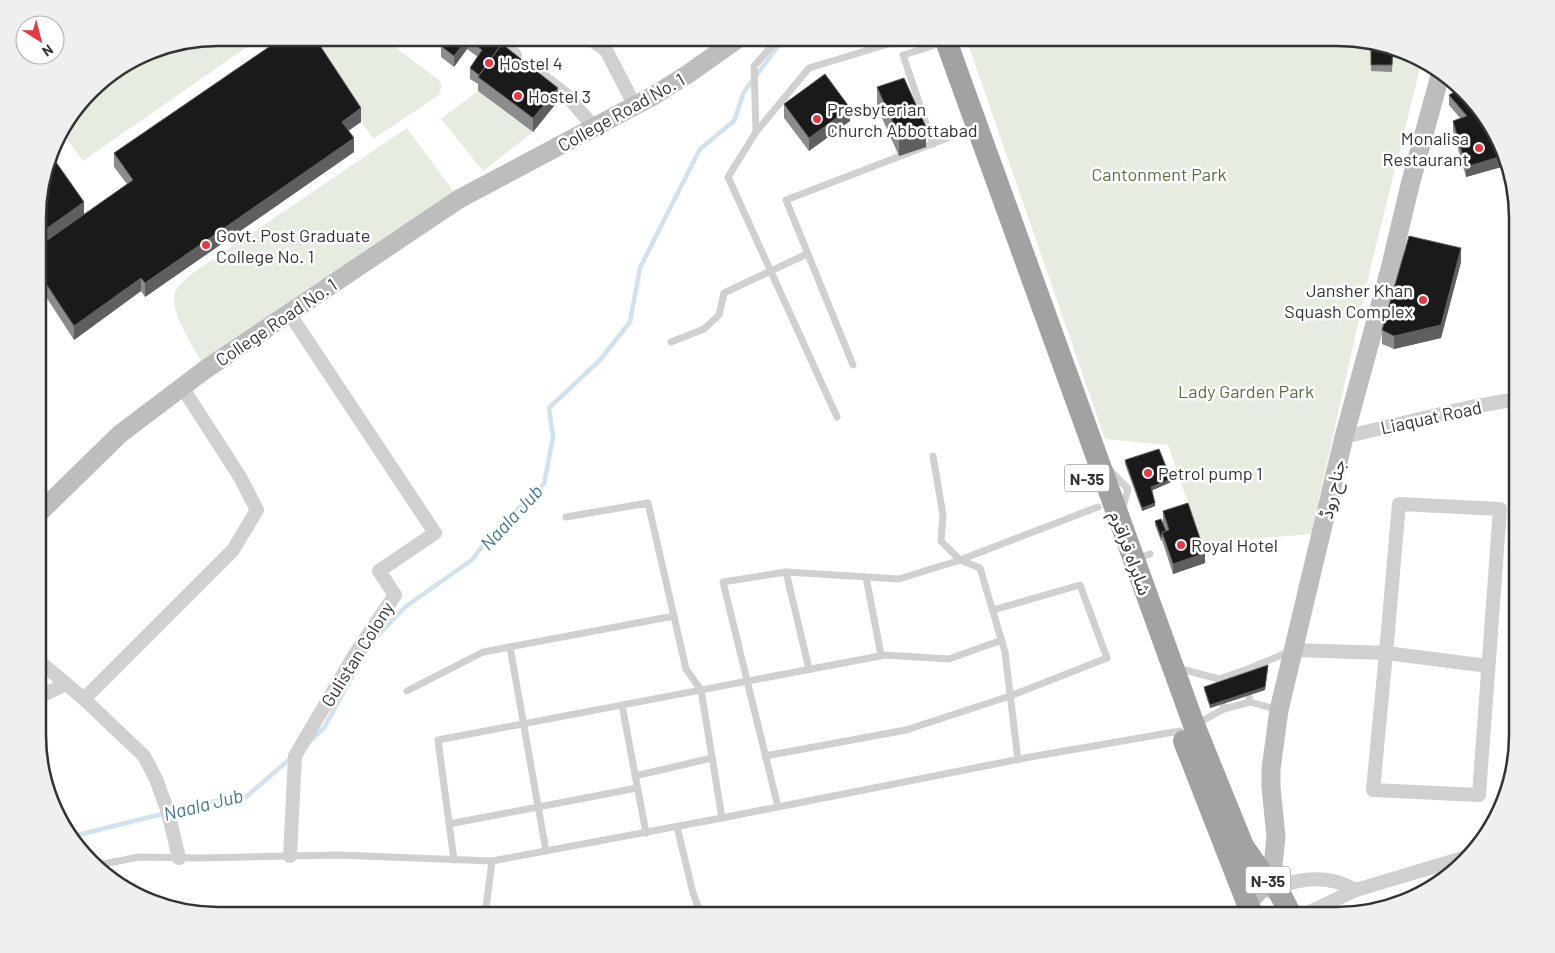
<svg xmlns="http://www.w3.org/2000/svg" width="1555" height="953" font-family="Barlow,'Noto Sans Arabic',sans-serif">
<rect width="100%" height="100%" fill="#fff"/>
<g fill="#e6ecdf">
<polygon points="218,38 260,38 83,161 61,131 99,83 149,51"/>
<polygon points="318,38 383,38 439,80 442,85 439,95 373,139 317,55 325,43"/>
<polygon points="966,38 1337,38 1395,47 1422,60 1371,266 1311,534 1202,543 1168,445 1105,439"/>
<polygon points="478,91 533,132 483,171 441,119"/>
<path d="M407 128 453 191 201 361C193 347 168 308 175 292 179 283 190 276 197 270Z"/>
</g>
<g fill="none" stroke-linecap="round" stroke-linejoin="round">
<g stroke="#cfe2ee" stroke-width="4.5">
<polyline points="310,741 324,728 369,645 405,607 473,559 488,538 544,484 553,437 549,408 600,360 630,322 640,268 700,149 734,121 744,92 784,38"/>
<polyline points="70,837 210,802 246,797 291,758"/>
</g>
<g stroke="#d0d0d0" stroke-width="7">
<polyline points="773,38 771,47 754,66 756,132 728,177 837,417"/>
<polyline points="932,46 903,55 933,144"/>
<polyline points="756,132 809,68 908,38"/>
<polyline points="671,342 704,329 719,315 724,293 807,254"/>
<polyline points="853,365 786,200 963,132"/>
<polyline points="933,456 943,515 941,541 960,560 980,568 1005,652 1018,760"/>
<polyline points="1109,469 1128,489 1122,510"/>
<polyline points="566,517 648,503 686,669 701,690 722,818"/>
<polyline points="1136,559 1150,554"/>
<polyline points="786,572 809,669"/>
<polyline points="866,577 881,655"/>
<polyline points="510,647 546,851"/>
<polyline points="1177,668 1219,679"/>
<polyline points="1248,669 1291,651"/>
<polyline points="1219,683 1219,679 1248,669 1248,674"/>
<polyline points="407,691 483,652 674,616"/>
<polyline points="1250,702 1279,710"/>
<polyline points="622,705 646,833"/>
<polyline points="1223,705 1224,709 1250,702 1249,697"/>
<polyline points="1198,723 1224,709"/>
<polyline points="765,756 906,730 1010,696 1107,658 1080,585 993,610"/>
<polyline points="635,776 712,758"/>
<polyline points="778,807 723,582 786,572 899,579 960,560 1098,507"/>
<polyline points="449,824 637,788"/>
<polyline points="677,827 693,893 701,915"/>
<polyline points="454,860 438,740 885,655 949,659 1002,640"/>
<polyline points="98,865 139,857 200,858 338,855 492,861"/>
<polyline points="485,915 492,861 722,818 1030,757 1180,731"/>
</g>
<g stroke="#d0d0d0" stroke-width="14">
<polyline points="492,38 515,55"/>
<polyline points="589,38 606,50 635,106"/>
<polyline points="544,78 566,95 595,128"/>
<polyline points="289,313 435,533 379,571 395,595 355,654 295,756 290,856"/>
<polyline points="1344,437 1466,408 1517,399"/>
<polygon points="1399,504 1500,509 1479,795 1373,790 1386,653"/>
<polyline points="1293,650 1386,653 1488,666"/>
<polyline points="39,661 84,699 144,756 156,779 168,812 179,858"/>
<polyline points="39,697 66,684"/>
<polyline points="84,699 233,550 257,510 240,477 182,387"/>
<path d="M1271 892C1287 880 1317 876 1337 882 1343 884 1350 887 1356 890"/>
<polyline points="1303,915 1356,890 1463,858"/>
</g>
<g stroke="#bdbdbd" stroke-width="19">
<polyline points="39,513 120,434 206,369 459,199 653,96 688,74 739,38"/>
<polyline points="1247,904 1268,881 1273,865 1276,837 1271,787 1271,769 1279,710 1344,437 1390,269 1410,185 1441,72"/>
</g>
<g stroke="#a2a2a2" stroke-width="22">
<polyline points="945,38 1194,725 1243,846 1264,876 1277,888 1291,915"/>
<polyline points="1184,741 1252,915"/>
</g>
</g>
<g fill="#8c8c8c">
<polygon points="447,38 489,38 558,101 533,132 478,91 478,84 470,79 470,68 478,57 467,49 454,67 441,57 441,46"/>
<polygon points="1371,43 1393,47 1392,72 1371,71"/>
<polygon points="877,87 926,147 899,156 877,107"/>
<polygon points="1449,95 1493,128 1505,166 1466,177 1453,131 1453,121 1460,118 1449,105"/>
<polygon points="784,104 850,121 809,151 784,118"/>
<polygon points="361,122 348,131 354,152 145,297 141,291 74,340 39,286 39,195 84,215 127,184 114,167 114,153"/>
<polygon points="1461,262 1441,338 1394,349 1382,344 1382,330"/>
<polygon points="1125,460 1171,482 1152,490 1155,506 1142,511 1125,464"/>
<polygon points="1163,511 1205,563 1173,574 1162,540 1161,541 1155,525 1155,521 1163,522"/>
<polygon points="1268,668 1265,690 1210,708 1204,690 1204,687"/>
</g>
<g fill="#5f5f5f">
<polygon points="467,38 467,49 454,67 454,56"/>
<polygon points="558,88 558,101 533,132 533,118"/>
<polygon points="361,108 361,122 342,135 342,122"/>
<polygon points="850,108 850,121 809,151 809,138"/>
<polygon points="926,127 926,147 899,156 899,136"/>
<polygon points="354,138 354,152 145,297 145,283"/>
<polygon points="1502,156 1505,166 1466,177 1466,167"/>
<polygon points="84,202 84,215 39,248 39,234"/>
<polygon points="1461,248 1461,262 1441,338 1394,349 1394,336"/>
<polygon points="141,278 141,291 74,340 74,326"/>
<polygon points="1171,479 1171,482 1151,491 1151,487"/>
<polygon points="1155,503 1155,506 1142,511 1142,508"/>
<polygon points="1205,553 1205,563 1173,574 1173,564"/>
<polygon points="1268,665 1265,690 1210,708 1210,705"/>
</g>
<g fill="#1a1a1a" stroke="#5f5f5f">
<polygon points="282,38 315,38 361,108 342,122 354,138 145,283 141,278 74,326 39,273 39,246 133,180 114,153"/>
<polygon points="447,38 489,38 500,46 479,75 470,68 482,50 467,38 454,56 441,46"/>
<polygon points="1371,43 1393,47 1392,65 1371,65"/>
<polygon points="502,44 558,88 533,118 478,77"/>
<polygon points="825,74 850,108 809,138 784,104"/>
<polygon points="904,78 926,127 899,136 877,87"/>
<polygon points="1458,90 1493,128 1502,156 1466,167 1453,121 1467,116 1449,95"/>
<polygon points="51,155 84,202 39,234 39,195"/>
<polygon points="1409,236 1461,248 1441,325 1394,336 1382,330"/>
<polygon points="1159,449 1171,479 1151,487 1155,503 1142,508 1125,460"/>
<polygon points="1188,503 1205,553 1173,564 1162,532 1169,530 1163,511"/>
<polygon points="1161,519 1166,531 1162,532 1162,537 1161,537 1155,521"/>
<polygon points="1268,665 1265,687 1210,705 1204,687"/>
</g>
<g fill="#e63946" stroke="#fff" stroke-width="2">
<circle cx="489" cy="63" r="5"/>
<circle cx="518" cy="96" r="5"/>
<circle cx="817" cy="119" r="5"/>
<circle cx="1479" cy="148" r="5"/>
<circle cx="206" cy="245" r="5"/>
<circle cx="1423" cy="300" r="5"/>
<circle cx="1148" cy="473" r="5"/>
<circle cx="1181" cy="545" r="5"/>
</g>
<g text-anchor="middle" dominant-baseline="central" stroke-width="5" stroke-linejoin="round" paint-order="stroke">
<g fill="#fff" stroke="#707070" stroke-width="1">
<rect x="1064.5" y="464.5" width="45" height="27" rx="4"/>
<rect x="1245.5" y="866.5" width="45" height="27" rx="4"/>
</g>
<g font-size="16" font-weight="bold" fill="#333">
<text x="1087" y="478">N-35</text>
<text x="1268" y="880">N-35</text>
</g>
<g font-size="18" fill="#333" stroke="#fff" text-anchor="start">
<text x="499" y="63">Hostel 4</text>
<text x="528" y="96">Hostel 3</text>
<text x="827" y="109">Presbyterian<tspan x="827" dy="21">Church Abbottabad</tspan></text>
<text x="1469" y="138" text-anchor="end">Monalisa<tspan x="1469" dy="21">Restaurant</tspan></text>
<text x="216" y="235">Govt. Post Graduate<tspan x="216" dy="21">College No. 1</tspan></text>
<text x="1413" y="290" text-anchor="end">Jansher Khan<tspan x="1413" dy="21">Squash Complex</tspan></text>
<text x="1158" y="473">Petrol pump 1</text>
<text x="1191" y="545">Royal Hotel</text>
</g>
<g font-size="18" fill="#333" stroke="#fff">
<text transform="translate(621 112) rotate(-29)">College Road No. 1</text>
<text transform="translate(276 322) rotate(-34)">College Road No. 1</text>
<text transform="translate(1431 417) rotate(-12)">Liaquat Road</text>
<text transform="translate(1332 489) rotate(-77)">جناح روڈ</text>
<text transform="translate(1131 553) rotate(70)">شاہراہ قراقرم</text>
<text transform="translate(357 654) rotate(-58)">Gulistan Colony</text>
</g>
<g font-size="18" fill="#56703f" stroke="#fff">
<text x="1159" y="174">Cantonment Park</text>
<text x="1246" y="391">Lady Garden Park</text>
</g>
<g font-size="19" font-style="italic" fill="#3f7597" stroke="#fff">
<text transform="translate(511 517) rotate(-47)">Naala Jub</text>
<text transform="translate(203 804) rotate(-14)">Naala Jub</text>
</g>
</g>
<path d="M0 0H1555V953H0ZM218 46H1337A172 172 0 0 1 1509 218V735A172 172 0 0 1 1337 907H218A172 172 0 0 1 46 735V218A172 172 0 0 1 218 46Z" fill="#efefef" fill-rule="evenodd"/>
<path fill="none" stroke="#333" stroke-width="2.5" d="M218 46H1337A172 172 0 0 1 1509 218V735A172 172 0 0 1 1337 907H218A172 172 0 0 1 46 735V218A172 172 0 0 1 218 46Z"/>
<g transform="translate(40 40) rotate(144)"><circle r="24" fill="#ffffff" stroke="#adadad"/>
<path d="M0-4L9 19L0 12L-9 19Z" fill="#e63946"/>
<text y="-8" font-size="14" font-weight="bold" text-anchor="middle" fill="#333333">N</text>
</g>
</svg>
